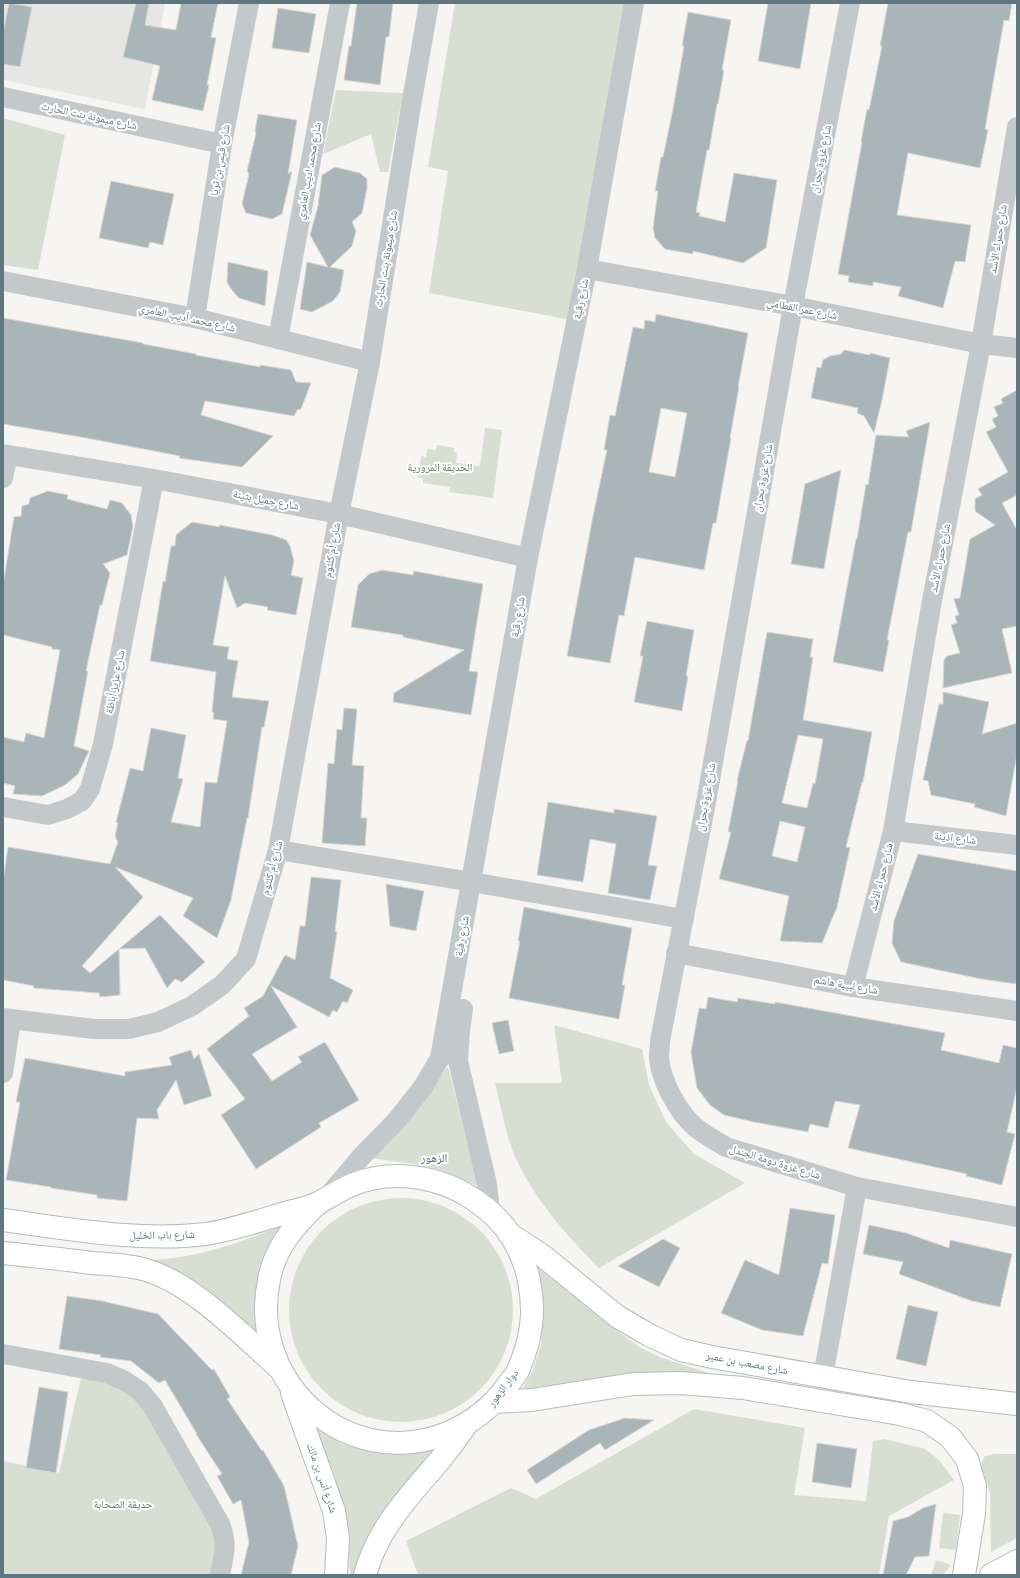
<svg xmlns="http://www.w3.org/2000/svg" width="1020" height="1578" font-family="Signika,'Noto Naskh Arabic',sans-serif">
<rect width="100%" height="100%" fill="#f6f5f1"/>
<polygon fill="#e6e7e5" points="3,3 165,3 145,109 3,80"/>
<g fill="#d8ded2">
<polygon points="455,3 630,3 571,320 429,293 448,171 428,167"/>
<polygon points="336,90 403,93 388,172 380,172 371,134 323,154"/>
<polygon points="3,118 65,135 38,270 3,265"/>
<polygon points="485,428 502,430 493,498 449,492 450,487 423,483 423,478 418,478 421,456 426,457 427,449 436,450 437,445 454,448 454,452 457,453 456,463 480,466"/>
<path d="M554 1025 642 1049 649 1085 666 1122 694 1154 745 1183 599 1268C567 1236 536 1201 516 1159 506 1137 501 1107 495 1083H562Z"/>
<polygon points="448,1067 478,1186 444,1171 422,1165 370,1158 422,1101"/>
<circle cx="401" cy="1310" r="112"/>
<path d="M283 1225 260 1342 213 1295 192 1282 145 1260C192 1260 240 1243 283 1225Z"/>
<polygon points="537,1267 617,1331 641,1348 660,1357 711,1374 641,1376 519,1396 532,1372 541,1345 543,1319 539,1293"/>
<polygon points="83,1369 156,1401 219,1546 214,1575 3,1575 3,1461 59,1473"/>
<polygon points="694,1409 805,1428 794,1495 866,1501 873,1441 885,1439 925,1449 939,1460 954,1480 889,1516 879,1575 418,1575 406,1541 511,1488 536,1499"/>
<polygon points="313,1425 344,1445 378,1452 399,1453 442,1445 358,1575 350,1575 348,1532 344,1506"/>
<polygon points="994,1454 1017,1454 1017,1538 991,1552 990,1493 981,1464 985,1456"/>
<polygon points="943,1513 960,1515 956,1550 939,1548"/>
<polygon points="936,1560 951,1565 943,1575 931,1575"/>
</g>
<g fill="#a9b5b8" stroke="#d7d7d4" fill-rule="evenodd">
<polygon points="9,3 32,7 20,67 3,64 3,33"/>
<polygon points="136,3 149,3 145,25 176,30 181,3 218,3 211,37 216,38 207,85 209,85 203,111 152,100 160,66 123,57"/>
<polygon points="357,3 393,3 389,37 386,37 380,85 344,80 349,46 351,46"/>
<polygon points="768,3 811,3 800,69 758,61"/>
<polygon points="888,3 1012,3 1009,21 1004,20 985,129 988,130 980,168 908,153 897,215 971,225 965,262 955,261 943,308 898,296 901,287 873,282 873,286 848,282 849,276 838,274 862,142 861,142 867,109 869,110 882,46 880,46"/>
<polygon points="278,8 316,14 309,53 272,48"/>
<polygon points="688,12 731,20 722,70 724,70 718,104 717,104 709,150 707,150 696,212 700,213 699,216 725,222 734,173 777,180 766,248 743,263 693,251 693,254 665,249 655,238 653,228 658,191 655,191 661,157 663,157 673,109 684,46 682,46"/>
<polygon points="258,114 297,120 288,174 292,171 282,214 272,219 246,213 242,204 249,174 247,171 256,133 255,131"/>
<polygon points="335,167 360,173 367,179 367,188 362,213 352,222 356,231 352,246 330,267 344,270 340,292 333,301 312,312 300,309 307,262 328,267 310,235 318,206 322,175"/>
<polygon points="111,181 174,194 163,245 150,242 148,248 99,238"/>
<polygon points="228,262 268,271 265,306 239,298 231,289 227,282"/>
<path d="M656 314 748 333 738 387H739L730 438H731L722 488 716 523H713L704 570 635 557 624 616 619 615 610 663 567 656 593 516 607 450H604L610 415 615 416 633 327 644 329 645 320 655 322ZM661 408 687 413 675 477 649 472Z"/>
<polygon points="3,318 143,343 143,344 196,354 196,355 260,367 260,365 291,370 296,382 311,383 301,409 297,410 294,416 205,401 201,415 273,436 242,467 179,458 180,456 81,437 3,424"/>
<polygon points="844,350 870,355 870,353 890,358 882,400 874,433 864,416 857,413 858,408 811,398 817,367 821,368 823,360 830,356 841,354"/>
<polygon points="1017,390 1017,495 1002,503 1017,530 1017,626 1002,629 1012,673 943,688 944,660 947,656 960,653 951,625 957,623 955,616 959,615 954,599 960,598 970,539 995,525 975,511 975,499 982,495 978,489 1008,472 986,432 996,427 992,419 998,416 994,407 1003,403 1001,399"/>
<polygon points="930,422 911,532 908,532 887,640 889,640 883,672 833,662 856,539 857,539 866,484 868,485 876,435 909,437 906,431"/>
<polygon points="841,470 824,569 791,564 805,484"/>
<polygon points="48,491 68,495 67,499 107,509 110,500 122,503 131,515 133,526 127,555 103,564 110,573 102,605 100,605 86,671 88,671 74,746 89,751 78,774 65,785 42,796 13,794 15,786 3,783 3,737 24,742 26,733 44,738 60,650 52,649 52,647 3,635 3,585 14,517 21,516 22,506 29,504 30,498"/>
<polygon points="192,522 219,527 220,525 272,535 286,540 290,546 294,561 291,575 303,578 296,615 267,610 268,607 245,603 237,608 225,576 213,645 229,647 227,659 238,661 232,697 269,701 264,727 262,727 248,818 247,818 231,900 217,938 183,916 193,898 115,867 143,897 82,966 90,973 119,949 120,995 100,997 99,993 33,988 34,986 3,980 3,881 8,847 110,864 118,842 115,836 118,823 116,822 130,768 143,771 151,728 186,735 178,778 183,779 171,822 200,827 205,782 217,783 227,721 213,719 214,713 212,712 216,672 150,661 163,581 165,582 171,546 175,546 176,535"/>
<polygon points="382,570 413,575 414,571 483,584 469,671 478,672 471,715 393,702 394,693 464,650 403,637 403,635 351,627 358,585 369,574"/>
<polygon points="647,621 694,630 686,676 688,676 682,711 634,702 643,656 640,656"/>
<path d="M767 632 813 639 810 657H813L803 720 872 732 863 782H862L846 847 850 848 837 907 822 943 780 941 789 896 719 879 731 832H728L738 781H737L747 740 748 741ZM798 735 823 739 815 784 813 783 807 808 782 803ZM780 821 805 827 797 862 772 856Z"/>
<polygon points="943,692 989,702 982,734 1017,723 1017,754 1006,816 974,807 975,804 931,795 928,781 923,780 939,704 943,704"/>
<polygon points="344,708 357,709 352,765 364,766 361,818 367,818 365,846 322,843 328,763 334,764 337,729 342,730"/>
<polygon points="548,802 614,813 614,809 657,816 648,865 657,866 650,900 608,893 616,844 590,839 583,882 537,875"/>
<polygon points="918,854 1017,871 1017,984 981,979 901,962 892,943 894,921"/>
<polygon points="311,877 341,880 335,931 337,932 330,978 353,990 347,1003 343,1001 337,1012 333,1010 329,1017 271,986 297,1027 252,1054 272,1081 302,1062 298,1057 325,1042 359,1100 319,1123 321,1127 256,1169 221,1115 245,1099 207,1049 249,1016 244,1008 263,996 285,955 295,960 300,926 305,926"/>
<polygon points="386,884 424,891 416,931 390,926"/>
<polygon points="524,907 632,928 622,985 625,985 619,1019 509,998 520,941 518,941"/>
<polygon points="160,915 205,962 182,982 175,979 167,988 145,948 119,949"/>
<polygon points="708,997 737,1002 738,998 775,1004 775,1002 945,1033 941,1050 999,1063 1003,1045 1017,1048 1017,1087 1007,1132 1015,1134 1002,1185 966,1176 967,1174 848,1148 860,1105 835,1101 828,1128 810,1124 808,1132 754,1122 724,1115 710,1105 697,1088 691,1052 699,1008 706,1009"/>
<polygon points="508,1020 514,1051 499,1054 492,1023"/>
<polygon points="191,1050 194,1059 199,1054 212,1096 184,1105 176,1080 157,1110 159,1119 137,1118 127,1201 97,1198 97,1195 51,1188 51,1187 6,1180 20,1102 16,1102 25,1058 125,1076 125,1072 172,1065 169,1057"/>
<polygon points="790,1208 835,1215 828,1264 822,1263 803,1336 762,1330 721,1313 745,1260 779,1275"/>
<polygon points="869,1225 906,1233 949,1248 950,1240 1012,1254 1000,1307 972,1301 899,1274 903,1262 863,1254"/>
<polygon points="663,1239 680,1248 659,1287 618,1266"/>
<polygon points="67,1296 102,1301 158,1314 212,1370 214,1369 230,1397 227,1399 262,1451 263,1450 284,1486 298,1546 291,1575 241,1575 249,1542 241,1500 233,1504 217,1476 222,1474 196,1434 197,1434 165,1380 159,1383 131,1361 100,1357 101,1355 59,1349"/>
<polygon points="908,1305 938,1312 926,1366 896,1359"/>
<polygon points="39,1387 68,1392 56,1473 26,1468"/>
<polygon points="625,1418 654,1420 605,1450 600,1443 536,1484 527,1470 589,1430"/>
<polygon points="817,1443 857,1449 851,1488 812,1482"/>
<polygon points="936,1504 929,1556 915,1557 906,1575 883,1575 893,1521 908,1517 923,1508"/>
</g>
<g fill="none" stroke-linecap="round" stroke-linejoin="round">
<defs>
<g id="major">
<path d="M3 1220C70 1229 138 1242 206 1234 232 1230 259 1221 285 1213 295 1210 308 1208 318 1203 330 1197 341 1189 354 1184 396 1168 445 1177 480 1204 506 1222 523 1250 529 1281 534 1307 533 1329 524 1355 522 1360 520 1366 518 1371 514 1378 508 1384 504 1390 489 1410 472 1422 450 1432 350 1475 247 1384 269 1280 275 1247 295 1225 318 1203"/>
<polyline points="511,1235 543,1256 618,1317 649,1335 681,1350 712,1357 911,1392 1017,1404"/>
<path d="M3 1253C32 1256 62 1259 91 1263 108 1264 126 1265 143 1269 193 1283 239 1333 278 1367"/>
<polyline points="292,1393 334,1511 338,1538 336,1575"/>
<polyline points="495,1402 532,1400 633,1384 680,1383 743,1388 900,1414 927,1421 950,1437 967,1459 975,1486 974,1514 964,1575"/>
<path d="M365 1575C377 1529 410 1495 440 1460 449 1449 458 1437 466 1425"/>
</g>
<polyline id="highway" points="991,1575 1017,1561"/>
</defs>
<use href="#major" stroke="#b3babd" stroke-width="24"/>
<use href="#highway" stroke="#b5babc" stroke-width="24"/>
<g stroke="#c3c8cb" stroke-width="20">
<path d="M850 3 793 306 707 797 660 1041C660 1047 659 1052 659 1057 660 1079 678 1112 694 1126 704 1135 715 1140 726 1147L857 1187 1017 1217"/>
<polyline points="3,97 222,144"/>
<polyline points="587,269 793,306 981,344 1017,348"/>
<polyline points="3,281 195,318 370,362"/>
<polyline points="195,318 222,144 249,3"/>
<polyline points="278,339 340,3"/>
<polyline points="3,454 154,479 339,514 528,558"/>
<polyline points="3,478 8,455"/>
<polyline points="3,807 48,815 67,809 82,801 90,789 103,744 154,479"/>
<polyline points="893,831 1017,845"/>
<polyline points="278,850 472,882"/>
<polyline points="483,884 684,919"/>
<polyline points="676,953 853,987 1017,1011"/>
<polyline points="853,987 893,831 931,606 981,344 1017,127"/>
<polyline points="463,1009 460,1031 458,1061 487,1184 490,1211"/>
<polyline points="3,1018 94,1029 129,1029 158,1022 192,1006 222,985 246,959 278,850 339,514 370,362 411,106 429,3"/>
<polyline points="3,1073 11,1020"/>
<polyline points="329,1195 362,1156 397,1120 423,1087 440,1058 528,558 587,269 634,3"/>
<path d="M3 1354 107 1373 125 1381 140 1391 152 1405 220 1524C228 1545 224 1554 220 1575"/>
<polyline points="823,1377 857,1187"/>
</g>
<use href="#major" stroke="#fff" stroke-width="22"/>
<use href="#highway" stroke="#fff" stroke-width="22"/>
</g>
<g text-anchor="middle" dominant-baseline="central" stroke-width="4" stroke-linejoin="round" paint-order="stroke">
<g font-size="11" fill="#5e7780" stroke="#fff">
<text transform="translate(89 116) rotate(12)">شارع ميمونة بنت الحارث</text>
<text transform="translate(821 159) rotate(-79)">شارع غزوة بحران</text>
<text transform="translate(220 160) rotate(-80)">شارع قيس بن ثريا</text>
<text transform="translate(309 171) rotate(-80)">شارع محمد اديب العامري</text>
<text transform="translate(998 239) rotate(-81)">شارع حمراء الأسد</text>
<text transform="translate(386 259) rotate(-81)">شارع ميمونة بنت الحارث</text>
<text transform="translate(581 299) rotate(-79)">شارع رقية</text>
<text transform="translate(802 309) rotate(11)">شارع عمر القطامي</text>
<text transform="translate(187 318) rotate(12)">شارع محمد أديب العامري</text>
<text transform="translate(763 478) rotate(-80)">شارع غزوة بحران</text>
<text transform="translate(266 500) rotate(11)">شارع جميل بثينة</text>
<text transform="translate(332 550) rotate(-80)">شارع أم كلثوم</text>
<text transform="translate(940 558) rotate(-79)">شارع حمراء الأسد</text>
<text transform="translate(518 617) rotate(-81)">شارع رقية</text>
<text transform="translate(115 682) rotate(-79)">شارع عزيز أباظة</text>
<text transform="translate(706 797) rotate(-80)">شارع غزوة بحران</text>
<text transform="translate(955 838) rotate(7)">شارع اذينة</text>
<text transform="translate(272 868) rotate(-75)">شارع أم كلثوم</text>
<text transform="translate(881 877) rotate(-76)">شارع حمراء الأسد</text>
<text transform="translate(462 936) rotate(-80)">شارع رقية</text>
<text transform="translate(846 985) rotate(10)">شارع لبيبة هاشم</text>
<text transform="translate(775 1162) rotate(17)">شارع غزوة دومة الجندل</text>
<text transform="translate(162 1235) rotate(-1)">شارع باب الخليل</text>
<text transform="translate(747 1363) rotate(11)">شارع مصعب بن عمير</text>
<text transform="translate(503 1388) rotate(-53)">دوار الزهور</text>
<text transform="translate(322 1478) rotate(71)">شارع أنس بن مالك</text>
</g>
<g font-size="11" fill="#66775d" stroke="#fff">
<text x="440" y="467">الحديقة المرورية</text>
<text x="123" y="1504">حديقة الصحابة</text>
</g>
<g font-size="12" fill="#50636a" stroke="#fff">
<text x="434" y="1158">الزهور</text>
</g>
</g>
<rect width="1020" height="1578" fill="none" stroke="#5e7780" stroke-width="8"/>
</svg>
